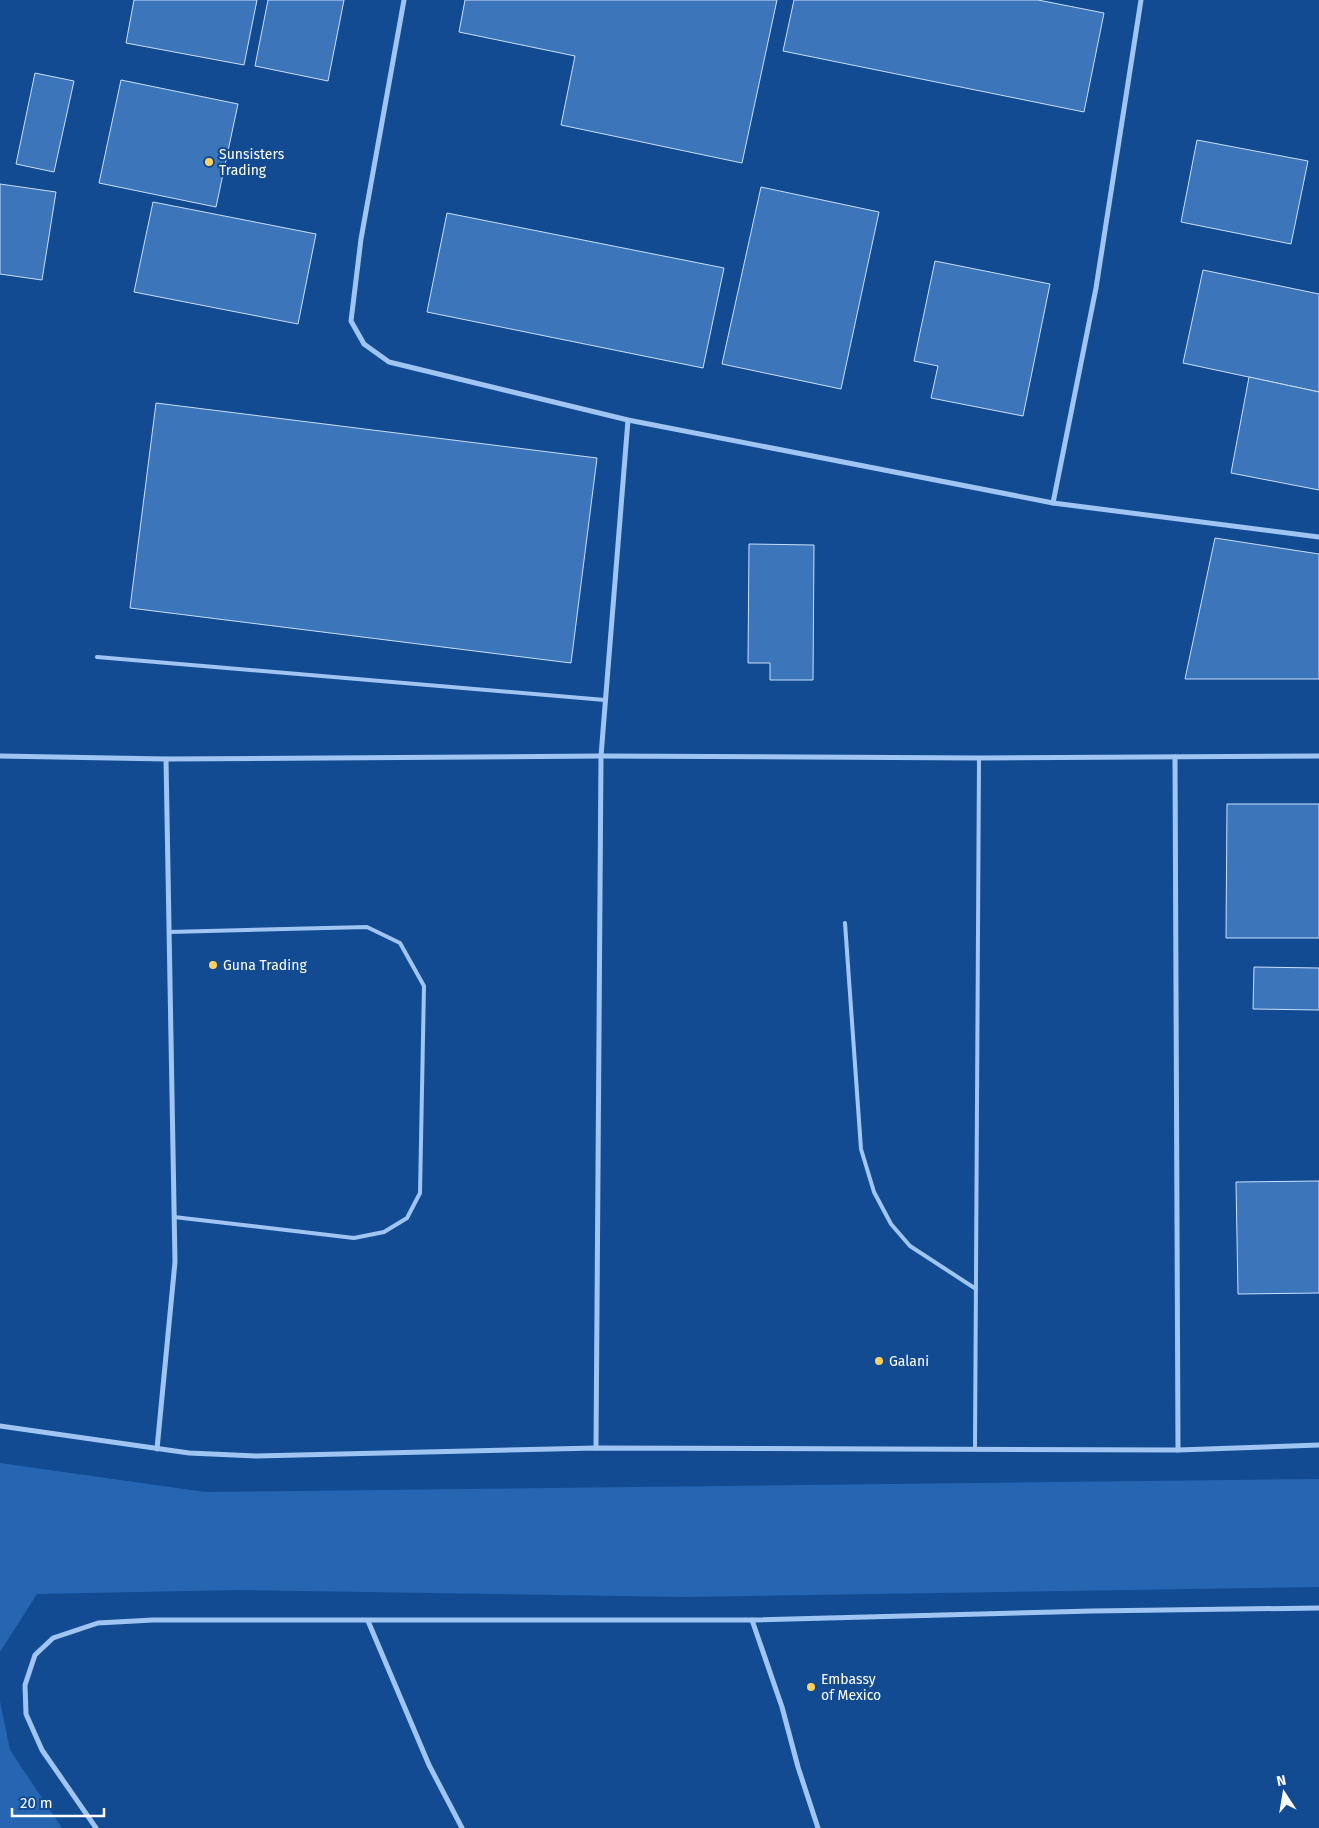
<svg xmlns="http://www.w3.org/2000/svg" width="1319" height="1828" font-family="'Fira Sans',sans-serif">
<rect width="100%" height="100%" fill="#134b92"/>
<g fill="#2565b1">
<polygon points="0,1463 205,1492 1319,1479 1319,1587 685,1597 238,1590 37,1594 0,1652"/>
<polygon points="0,1701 10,1750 62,1828 0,1828"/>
</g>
<g fill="#3c75ba" stroke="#c8e0fd">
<polygon points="134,0 257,0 244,65 126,43"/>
<polygon points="268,0 344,0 328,81 255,66"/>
<polygon points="465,0 777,0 742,163 561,125 575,56 459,32"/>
<polygon points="794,0 1038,0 1104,13 1084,112 783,51"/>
<polygon points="35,73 74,81 54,172 16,164"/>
<polygon points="121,80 238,104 216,207 99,183"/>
<polygon points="1197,140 1308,161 1291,244 1181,222"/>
<polygon points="0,184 56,192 42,280 0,274"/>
<polygon points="761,187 879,212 841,389 722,364"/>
<polygon points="153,202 316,234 298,324 134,292"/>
<polygon points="447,213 724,268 703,368 427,312"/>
<polygon points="935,261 1050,284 1023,416 931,398 938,366 914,361"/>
<polygon points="1203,270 1319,294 1319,392 1183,363"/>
<polygon points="1249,377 1319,392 1319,490 1231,473"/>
<polygon points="156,403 597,458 571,663 130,608"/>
<polygon points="1215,538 1319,554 1319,679 1185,679"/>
<polygon points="749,544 814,545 813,680 770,680 770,663 748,663"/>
<polygon points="1227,804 1319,804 1319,938 1226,938"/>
<polygon points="1254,967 1319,968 1319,1010 1253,1009"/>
<polygon points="1319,1181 1319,1293 1238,1294 1236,1182"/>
</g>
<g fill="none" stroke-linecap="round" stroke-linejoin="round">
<g stroke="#a0c5f2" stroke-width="4">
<polyline points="97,657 605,700"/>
<polyline points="845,923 861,1149 874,1192 891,1224 910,1246 976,1289"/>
<polyline points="169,932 367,927 400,943 424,986 420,1193 407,1218 384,1232 354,1238 174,1217"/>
<polyline points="975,1448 979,758"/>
</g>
<g stroke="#a0c5f2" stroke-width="5">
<polyline points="404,0 361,239 351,321 364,344 389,362 628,420 1053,503 1319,537"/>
<polyline points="1053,503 1096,288 1141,0"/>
<polyline points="0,756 166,759 601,756 979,758 1319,756"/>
<polyline points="1175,757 1178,1450"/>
<polyline points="0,1426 189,1453 256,1456 596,1448 1178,1450 1319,1445"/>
<polyline points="596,1448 601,756 628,420"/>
<polyline points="157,1449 175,1262 166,759"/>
<polyline points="752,1620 782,1707 798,1767 818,1828"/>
<polyline points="368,1621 429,1765 462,1828"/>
<polyline points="96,1828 42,1750 26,1714 25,1685 35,1655 53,1638 98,1623 153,1620 752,1620 1092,1611 1319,1608"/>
</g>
</g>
<g fill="#ffd161" stroke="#134b92" stroke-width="2">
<circle cx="209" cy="162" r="5"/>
<circle cx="213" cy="965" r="5"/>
<circle cx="879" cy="1361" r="5"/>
<circle cx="811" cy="1687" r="5"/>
</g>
<g text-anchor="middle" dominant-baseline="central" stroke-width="4.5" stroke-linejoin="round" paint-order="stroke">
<g font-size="14" fill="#fff" stroke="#134b92" text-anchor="start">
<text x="219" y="154">Sunsisters<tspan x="219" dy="16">Trading</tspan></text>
<text x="223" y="965">Guna Trading</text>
<text x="889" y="1361">Galani</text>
<text x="821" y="1679">Embassy<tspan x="821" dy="16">of Mexico</tspan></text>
</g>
</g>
<g transform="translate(1284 1793) rotate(348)" stroke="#134b92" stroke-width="4" paint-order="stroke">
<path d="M0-4L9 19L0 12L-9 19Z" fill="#ffffff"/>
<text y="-8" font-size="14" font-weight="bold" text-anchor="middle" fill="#ffffff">N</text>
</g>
<path d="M12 1808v8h92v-8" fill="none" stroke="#ffffff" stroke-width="2.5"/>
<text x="20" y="1808" font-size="15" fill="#ffffff" stroke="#134b92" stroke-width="4" paint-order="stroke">20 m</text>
</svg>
